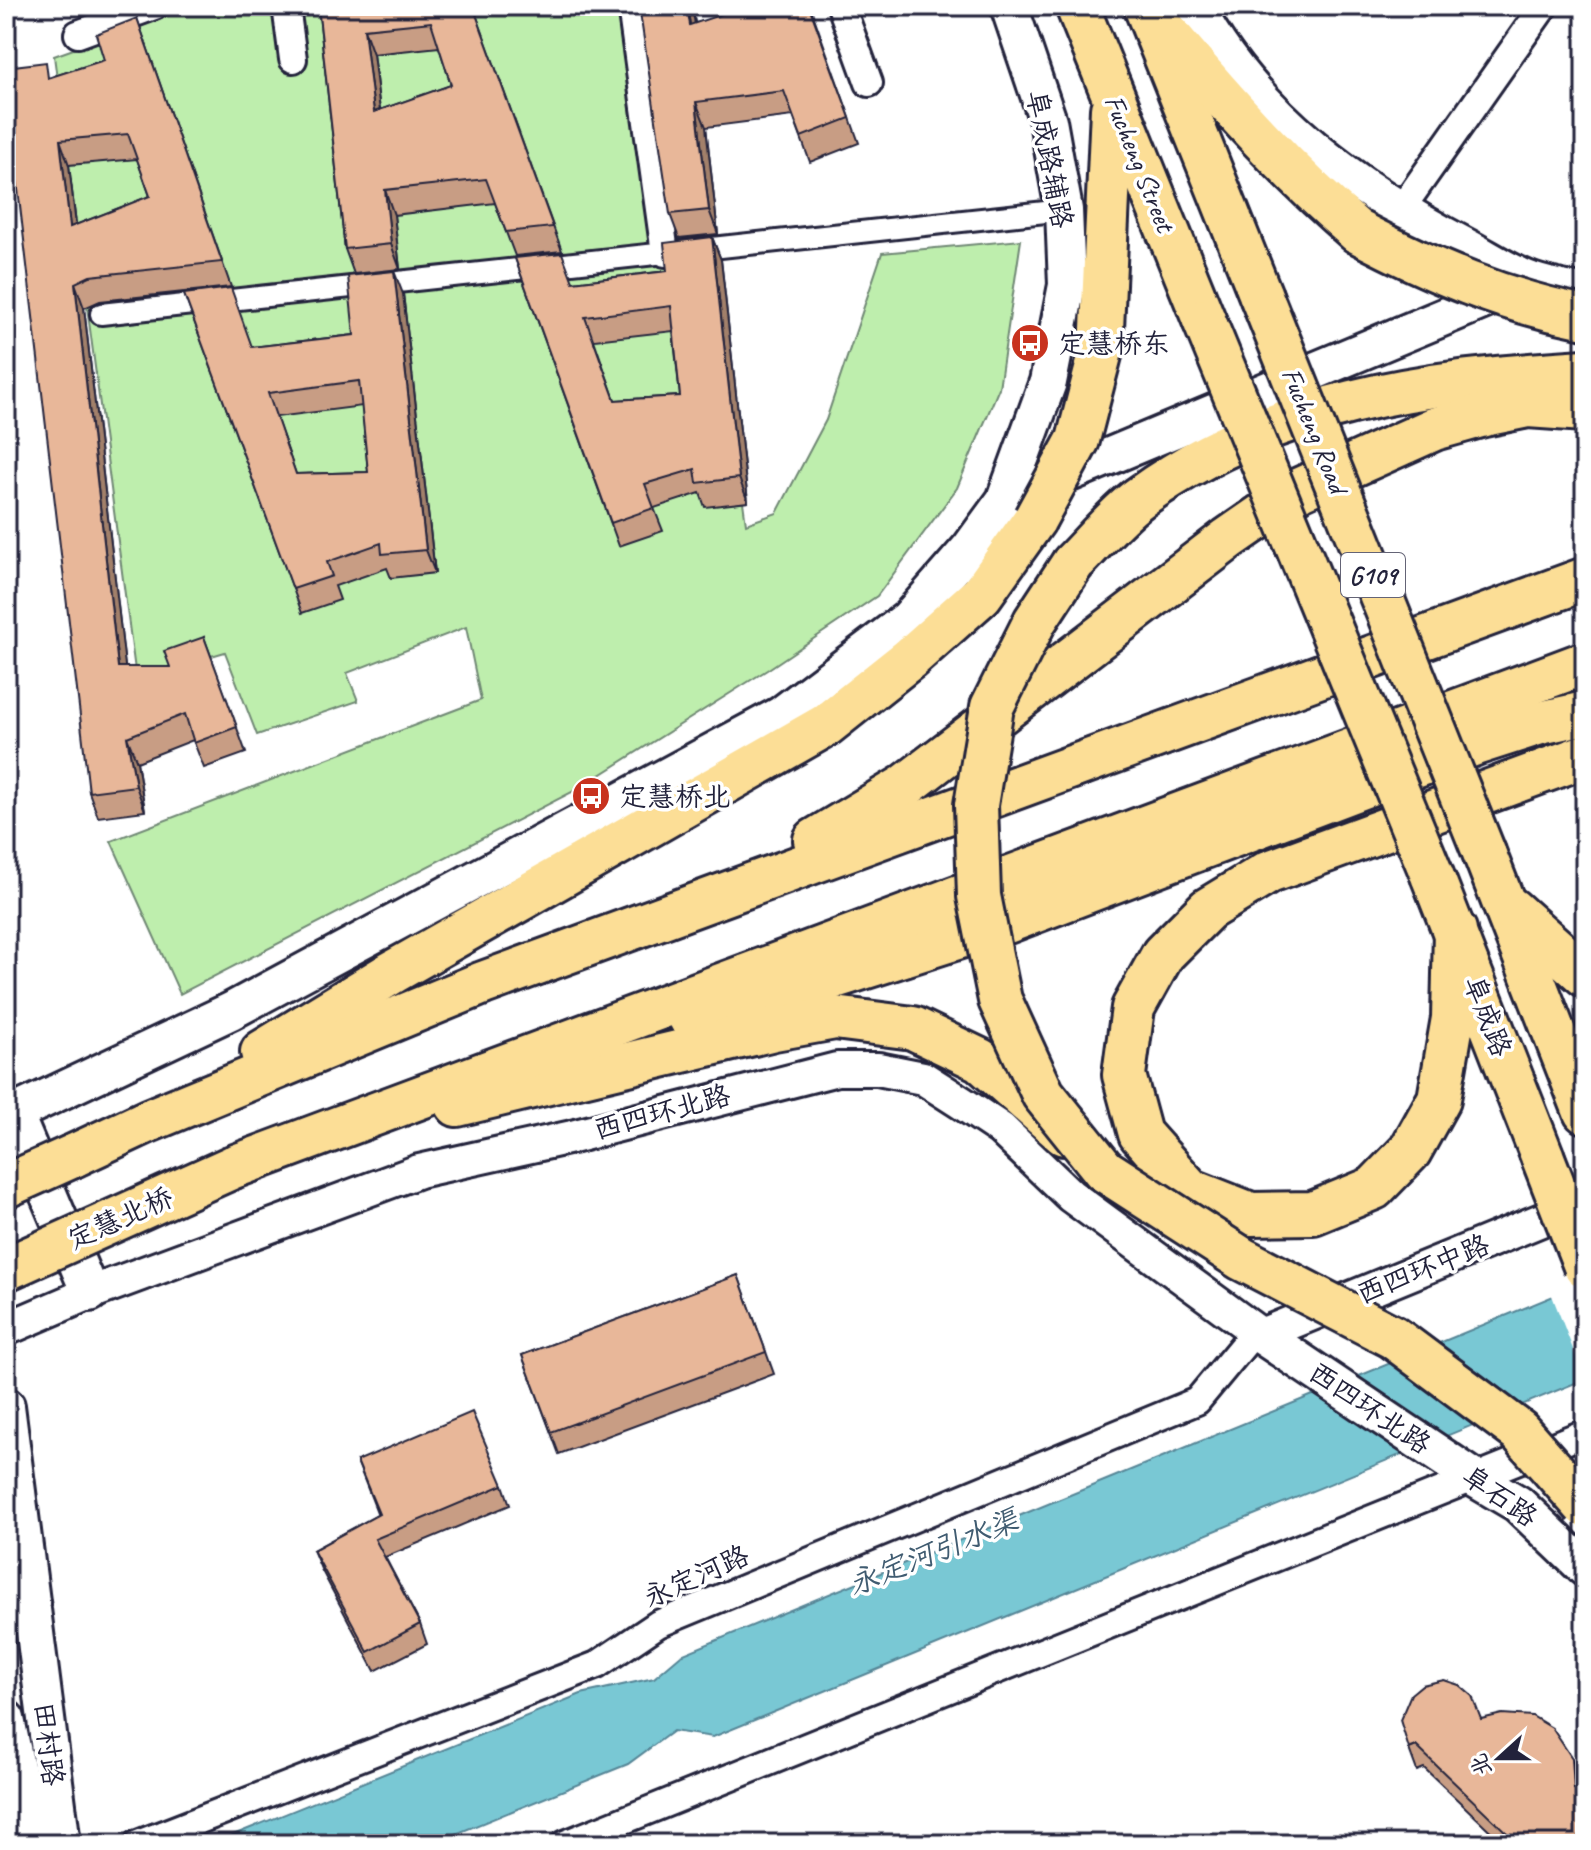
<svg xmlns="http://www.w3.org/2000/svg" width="1591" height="1850" font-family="Caveat,'LXGW WenKai TC',sans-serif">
<rect width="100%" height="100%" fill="#fff"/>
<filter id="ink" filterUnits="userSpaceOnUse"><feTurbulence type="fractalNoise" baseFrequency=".0125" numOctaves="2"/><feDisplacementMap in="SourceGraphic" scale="16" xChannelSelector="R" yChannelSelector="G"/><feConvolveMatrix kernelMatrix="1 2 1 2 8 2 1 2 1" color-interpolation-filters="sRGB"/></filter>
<g filter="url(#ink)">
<polygon fill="#beeead" stroke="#708874" stroke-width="2" points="193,6 675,6 746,524 777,513 826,420 882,253 1021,240 999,388 957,488 877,596 767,670 578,789 180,994 111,841 481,700 466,627 347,673 358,701 257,735 225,652 136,678 54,56"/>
<polygon fill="#79c8d4" stroke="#568697" stroke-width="2" points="1585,1283 1585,1379 713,1737 673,1731 628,1764 431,1844 211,1844 581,1694 654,1678 681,1655"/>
<polygon fill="#fff" points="1585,1279 1585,1380 1551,1293"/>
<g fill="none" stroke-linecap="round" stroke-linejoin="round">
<defs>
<polyline id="pedestrian" points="101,314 1064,210"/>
<g id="minor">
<polyline points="286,6 293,59"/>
<polyline points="631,6 665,253"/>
<polyline points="841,6 869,83"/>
<polyline points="78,34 154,6"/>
<polyline points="1399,212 1544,6"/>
<polyline points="138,1844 597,1665 658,1624 1197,1401 1255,1331"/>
<polyline points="565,1844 1585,1433"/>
</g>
<polyline id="tertiary" points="6,1329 90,1293 419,1171 572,1137 837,1069 878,1069 923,1078 962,1103 1001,1129 1071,1196 1261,1335 1585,1202"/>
<g id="secondary">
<path d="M1195 6C1252 116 1359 191 1466 247 1487 258 1509 273 1531 281 1548 287 1567 290 1585 294"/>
<polyline points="1043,484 1530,281"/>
<polyline points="14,1113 90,1293"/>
<polyline points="6,1117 231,1011 781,715 908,619 970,548 1005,500 1048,382 1067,285 1064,210 1048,121 1009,6"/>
<polyline points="1261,1335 1474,1478 1518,1504 1585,1568"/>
<polyline points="6,1406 62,1844"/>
<polyline points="6,1719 32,1844"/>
</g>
<g id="trunk">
<polyline points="1077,6 1204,320"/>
<polyline points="1145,6 1261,296"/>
<path d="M1168 34C1228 105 1288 172 1358 232"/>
<polyline points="1101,351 1112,109"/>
<path d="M1073 563C1094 542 1115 516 1139 498 1273 401 1424 381 1585 371"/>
<polyline points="815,840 905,786 1228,539 1300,489 1434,429 1484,415 1528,406 1585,410"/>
<polyline points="1485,855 1585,1112"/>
<polyline points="1432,875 1543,1158"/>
<polyline points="1511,909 1585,975"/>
<polyline points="1455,930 1453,1018 1439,1099 1410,1151 1374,1188 1313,1213 1251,1214 1190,1190 1140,1134 1124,1075 1133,1008 1163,954 1208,909 1269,872 1585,756"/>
<polyline points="690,1018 728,1011 1004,923 1475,744 1540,723 1585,713"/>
<polyline points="262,1052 393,972 826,725 909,659 981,595 1035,519"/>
<polyline points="457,1105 774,1029 835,1018 913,1028 980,1060 1064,1134"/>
<polyline points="73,1156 148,1121 483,983 1585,579"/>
<polyline points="233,1167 1585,663"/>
</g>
</defs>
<use href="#pedestrian" stroke="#22223b" stroke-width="26"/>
<use href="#minor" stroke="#22223b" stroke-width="32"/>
<use href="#tertiary" stroke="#22223b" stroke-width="38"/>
<use href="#secondary" stroke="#22223b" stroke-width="42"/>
<use href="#trunk" stroke="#22223b" stroke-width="48"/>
<use href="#pedestrian" stroke="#fff" stroke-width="20"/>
<use href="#minor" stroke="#fff" stroke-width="26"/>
<use href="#tertiary" stroke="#fff" stroke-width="32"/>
<use href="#secondary" stroke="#fff" stroke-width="36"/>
<use href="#trunk" stroke="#fcde96" stroke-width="42"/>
<defs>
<g id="trunk-bridge">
<path d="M1358 232C1432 271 1503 301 1585 317"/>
<polyline points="1261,296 1485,855"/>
<polyline points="1204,320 1432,875"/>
<polyline points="1035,519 1078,440 1101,351"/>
<polyline points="1073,563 1035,621 992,707 976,805 979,896 1000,1000 1043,1094 1104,1170 1242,1259 1393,1337 1519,1431 1585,1506"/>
<polyline points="1543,1158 1585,1266"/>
<polyline points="6,1186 73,1156"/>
<polyline points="6,1269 233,1167"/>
</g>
</defs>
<use href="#trunk-bridge" stroke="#22223b" stroke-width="48" stroke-linecap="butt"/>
<use href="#trunk-bridge" stroke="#fcde96" stroke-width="42"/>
</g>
<g fill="#c89d84" stroke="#22223b" stroke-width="2" fill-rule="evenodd">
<path d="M318 6H473L562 251 515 256 495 203 394 215 400 269 354 274 345 249ZM439 47 451 85 380 110 373 54Z"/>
<polygon points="692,6 695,23 810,6 859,143 810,162 793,116 706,127 718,234 679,238 670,214"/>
<path d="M137 18 231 287 100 301 84 308 125 667H170L204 637 246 753 204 768 193 740 137 762 145 811 98 817 89 792 52 77 104 60ZM137 159 150 196 76 225 69 165Z"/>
<path d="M712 237 721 260 748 502 705 507 700 493 654 508 663 531 619 546 515 258 573 282 667 271ZM673 331 680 396 615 400 594 340Z"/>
<path d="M184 294 252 347 354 335 403 294 435 573 391 578 387 568 335 586 340 600 302 613ZM362 406 368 472 296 474 276 417Z"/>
<polygon points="738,1275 774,1374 559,1454 522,1355"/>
<polygon points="357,1461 503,1485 510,1505 385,1557 420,1624 427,1644 375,1671 321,1569 313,1550 378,1515"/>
<polygon points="1481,1719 1572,1758 1580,1780 1585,1844 1504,1844 1424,1768 1417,1771 1409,1749"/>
</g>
<g fill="#a2806b" stroke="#22223b" stroke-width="2">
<polygon points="687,6 692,6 699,49 690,25"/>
<polygon points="364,29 373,54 383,136 374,112"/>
<polygon points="696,102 706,127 718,234 709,210"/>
<polygon points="60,140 69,165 79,252 70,227"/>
<polygon points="385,190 394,215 400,269 391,244"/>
<polygon points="712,237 721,260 748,502 739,478"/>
<polygon points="394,271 403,294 435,573 426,550"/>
<polygon points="75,283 84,308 128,692 118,667"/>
<polygon points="127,737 137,762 145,811 136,786"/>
<polygon points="1572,1758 1580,1780 1582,1811 1574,1789"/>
</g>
<g fill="#e8b799" stroke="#22223b" stroke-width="2" fill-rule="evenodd">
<path d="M318 6H473L553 227 506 232 486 179 385 190 391 244 345 249ZM431 22 451 85 374 112 364 29Z"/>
<polygon points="639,6 687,6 690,25 746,6 809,6 850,118 801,137 784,91 696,102 709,210 670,214"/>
<path d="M137 18 222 262 90 276 75 283 118 667H170L164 651 204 637 237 727 194 743 185 714 127 737 136 786 89 792 6 87V67L46 62 48 78 104 60 96 34ZM128 134 150 196 70 227 60 140Z"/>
<path d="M712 237 739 478 697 483 695 469 645 484 654 508 611 523 515 258 562 253 573 282 667 271 664 243ZM671 306 680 396 615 400 585 317Z"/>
<path d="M394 271 426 550 382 554 381 543 327 562 332 576 293 589 184 294 231 288 252 347 354 335 348 276ZM359 381 368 472 296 474 268 393Z"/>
<polygon points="738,1275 766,1352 551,1432 522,1355"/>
<polygon points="472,1412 503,1485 375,1539 420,1624 368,1652 313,1550 379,1514 357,1461"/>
<polygon points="1444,1680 1459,1685 1472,1696 1481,1719 1502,1714 1532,1716 1552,1728 1572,1758 1574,1789 1585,1793 1585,1844 1511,1844 1507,1833 1416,1746 1409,1749 1400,1720 1411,1694 1422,1685"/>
</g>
</g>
<defs>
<symbol id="bus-disc" viewBox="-11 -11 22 22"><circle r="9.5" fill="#c8321e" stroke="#fff"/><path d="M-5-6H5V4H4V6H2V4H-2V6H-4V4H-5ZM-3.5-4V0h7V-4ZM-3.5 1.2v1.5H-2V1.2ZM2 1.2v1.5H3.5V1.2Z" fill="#fff"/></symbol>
</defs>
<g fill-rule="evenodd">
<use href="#bus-disc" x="1008" y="321" width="44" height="44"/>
<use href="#bus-disc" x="569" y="774" width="44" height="44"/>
</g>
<g text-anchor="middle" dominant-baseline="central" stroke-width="7" stroke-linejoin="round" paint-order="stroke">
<rect fill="#fff" stroke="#646476" stroke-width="2" x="1341" y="553" width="64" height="44" rx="6"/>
<g font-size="26" font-weight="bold" fill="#22223b">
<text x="1373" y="575">G109</text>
</g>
<g font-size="28" fill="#22223b" stroke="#fff">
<text transform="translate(1050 159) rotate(79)">阜成路辅路</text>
<text transform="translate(1140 163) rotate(68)">Fucheng Street</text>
<text transform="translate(1315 430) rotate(68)">Fucheng Road</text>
<text transform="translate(1488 1016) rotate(69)">阜成路</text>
<text transform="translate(662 1112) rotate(-15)">西四环北路</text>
<text transform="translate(120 1218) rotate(-24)">定慧北桥</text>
<text transform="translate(1423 1269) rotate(-22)">西四环中路</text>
<text transform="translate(1370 1408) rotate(34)">西四环北路</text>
<text transform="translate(1500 1496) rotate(35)">阜石路</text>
<text transform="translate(696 1576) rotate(-24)">永定河路</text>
<text transform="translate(49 1744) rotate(83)">田村路</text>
</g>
<g font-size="28" fill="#22223b" stroke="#fff" text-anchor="start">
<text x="1058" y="343">定慧桥东</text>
<text x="619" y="796">定慧桥北</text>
</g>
<g font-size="30" font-style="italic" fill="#405c71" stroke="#fff">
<text transform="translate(933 1552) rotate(-22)">永定河引水渠</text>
</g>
</g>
<rect width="1591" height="1850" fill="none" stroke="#fff" stroke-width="32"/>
<rect x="16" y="16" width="1559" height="1818" fill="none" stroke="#22223b" stroke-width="3" filter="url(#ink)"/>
<g transform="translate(1499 1758) rotate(249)" stroke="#ffffff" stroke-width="6" paint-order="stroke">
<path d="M0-6L14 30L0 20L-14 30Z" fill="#22223b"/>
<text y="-12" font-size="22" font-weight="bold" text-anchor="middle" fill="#22223b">北</text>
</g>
</svg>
